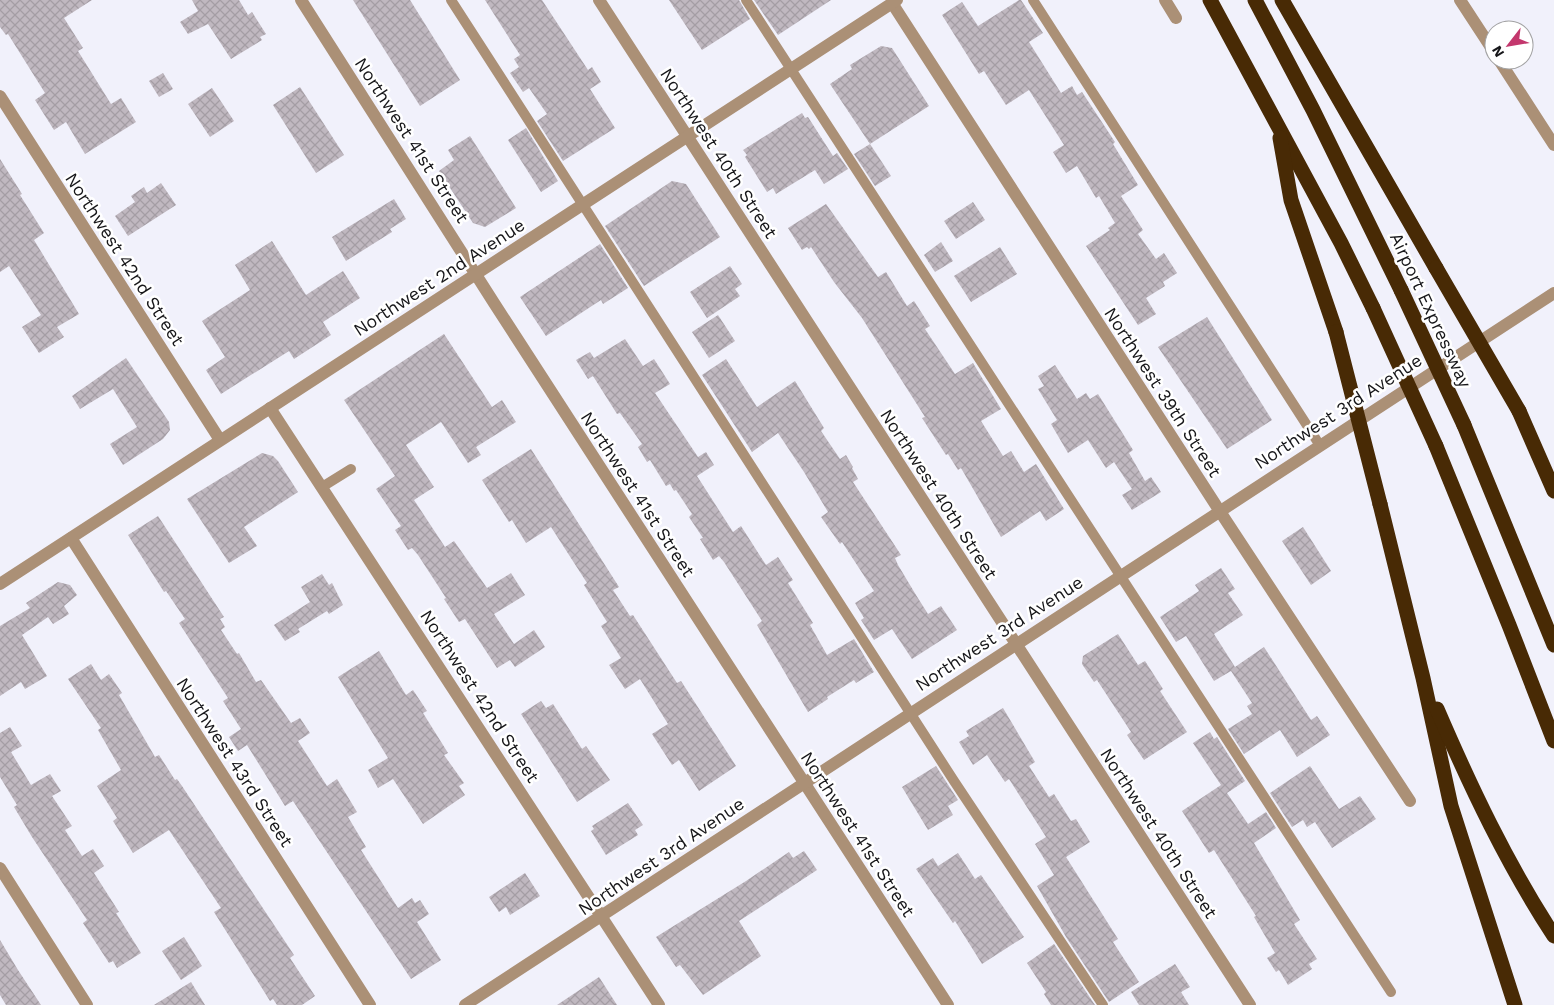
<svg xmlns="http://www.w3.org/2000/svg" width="1554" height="1005" font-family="'Work Sans',sans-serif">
<defs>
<pattern id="building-cross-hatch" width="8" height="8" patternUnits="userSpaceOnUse" patternTransform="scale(1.25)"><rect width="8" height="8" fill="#c0b8c0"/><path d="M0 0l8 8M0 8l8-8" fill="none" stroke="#a49da4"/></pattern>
</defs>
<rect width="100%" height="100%" fill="#f1f1fb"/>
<g fill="url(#building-cross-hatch)">
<polygon points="0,0 92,0 64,18 83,48 78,51 111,104 121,98 136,122 85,154 66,122 54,130 35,100 45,93 8,34 6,35 0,27"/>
<polygon points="192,0 239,0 248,15 252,12 266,34 260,37 262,40 231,59 208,24 188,34 180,22 198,11"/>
<polygon points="353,0 410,0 460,80 420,106"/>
<polygon points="485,0 542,0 588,70 592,67 601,82 590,89 615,128 563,161 537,121 547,114 529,88 523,92 510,73 519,67 514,59 520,55"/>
<polygon points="669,0 739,0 750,19 702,50"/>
<polygon points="754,0 831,0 778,35"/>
<polygon points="1019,0 1021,0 1043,33 1029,42 1061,93 1072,86 1077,95 1082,92 1115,142 1113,144 1138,185 1121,196 1143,230 1138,234 1156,259 1164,253 1177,273 1163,282 1165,286 1146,298 1156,314 1138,325 1086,246 1110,230 1108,228 1115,223 1099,196 1096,198 1077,166 1066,173 1053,152 1064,145 1029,90 1006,105 984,71 979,74 942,15 962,2 978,26"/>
<polygon points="881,46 892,48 929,106 870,144 830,84 852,69 850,65"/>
<polygon points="163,73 173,89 159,97 149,81"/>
<polygon points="300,87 344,155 316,173 273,105"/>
<polygon points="212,88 234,121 210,137 188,104"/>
<polygon points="802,113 805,118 808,117 833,156 837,153 848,169 824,184 815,170 776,194 773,188 767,192 745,157 747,155 743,150"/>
<polygon points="526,128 558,181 541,192 508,140"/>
<polygon points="470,136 516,208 485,227 473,223 439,171 454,160 448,150"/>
<polygon points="870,144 891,176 875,186 854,154"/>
<polygon points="0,159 22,194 20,195 44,233 34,240 79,314 57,327 64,337 39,353 22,327 41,315 9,266 0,272"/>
<polygon points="672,181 686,184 720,237 644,286 605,226"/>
<polygon points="161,183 176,205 128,236 115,216 135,202 131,196 144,187 147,193"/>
<polygon points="394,199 406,219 390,229 392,232 346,261 332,237"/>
<polygon points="973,202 985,220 956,239 944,221"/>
<polygon points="826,204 878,277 886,272 907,306 914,301 930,326 925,329 955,374 973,363 1001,409 981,421 1003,456 1011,451 1024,472 1036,464 1064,509 1046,521 1040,511 1001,537 961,468 958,470 948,454 946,455 922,418 925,417 862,318 834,282 811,247 809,249 807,247 802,250 788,228"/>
<polygon points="272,241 306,295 343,271 360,298 323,322 331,335 294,359 289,351 221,394 206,370 225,357 202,321 250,290 235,265"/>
<polygon points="941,242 953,261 935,272 924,255"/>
<polygon points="600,244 628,288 603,304 601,300 546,336 520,297"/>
<polygon points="1000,247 1017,274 971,302 954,276"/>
<polygon points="730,266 742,284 735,289 740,296 707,318 690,292"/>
<polygon points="718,315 735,341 709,358 692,332"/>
<polygon points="1207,317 1272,420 1227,449 1158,347"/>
<polygon points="444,334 492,407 502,400 516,422 476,447 481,455 468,463 441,422 406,445 434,487 414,500 445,547 454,541 487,588 511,573 525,595 494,614 514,644 534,630 545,647 515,667 510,660 497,668 465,619 459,622 444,599 446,598 418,555 412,548 408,550 395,530 401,526 376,489 395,476 344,400"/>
<polygon points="625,339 643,366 654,359 670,384 655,393 698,457 706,452 714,465 697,476 733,532 741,526 766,565 778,557 793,580 788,583 813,623 810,625 827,655 854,639 874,672 856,683 854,680 827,697 828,699 808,712 757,625 762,621 724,562 719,556 713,560 700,539 703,538 689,517 692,514 676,490 674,491 670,484 666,486 650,460 647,462 638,447 642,444 620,413 617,414 593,376 588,379 576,360 590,352 594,358"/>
<polygon points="126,358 169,422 170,430 163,439 123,465 110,444 137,427 113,389 80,409 72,396"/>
<polygon points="726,359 757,407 795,381 824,428 821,431 840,459 846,455 853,467 852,468 858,479 853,482 901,555 895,558 898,565 916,595 928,614 941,606 957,630 912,659 892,629 874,640 861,620 864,618 855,603 874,591 842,542 840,544 821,517 828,512 804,472 778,433 752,452 702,375"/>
<polygon points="1055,365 1077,399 1086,393 1090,399 1098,394 1133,450 1129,453 1145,481 1151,477 1161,492 1132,510 1122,495 1132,489 1114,462 1106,468 1088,440 1068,453 1051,424 1057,420 1038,389 1044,386 1038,376"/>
<polygon points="531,449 619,587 613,590 630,616 633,615 677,683 681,681 736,766 699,791 679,760 672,765 652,734 668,724 640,679 625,689 609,665 621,658 601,626 607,622 584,585 587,583 551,527 526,543 512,520 509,522 482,480"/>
<polygon points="262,453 273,456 278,461 298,492 244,527 257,546 229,563 187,499"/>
<polygon points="158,516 224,617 220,619 225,627 221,630 237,654 239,653 256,682 261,680 291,723 300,718 310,733 298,741 327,786 337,779 357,812 348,817 366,847 361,850 398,908 412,898 415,903 420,900 429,914 417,922 441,960 411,979 293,801 285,806 247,745 238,751 229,737 241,729 223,701 228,698 179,623 185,619 166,591 164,592 128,535"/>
<polygon points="1303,527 1331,571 1311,585 1282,541"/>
<polygon points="1221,568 1235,589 1228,593 1243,615 1214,634 1235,667 1264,647 1311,720 1317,716 1330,735 1297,757 1280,730 1244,754 1228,729 1252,714 1247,706 1252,703 1231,671 1214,681 1186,636 1176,642 1160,617 1199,591 1195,585"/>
<polygon points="322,574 329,585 332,583 343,605 329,614 327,611 298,629 300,632 285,641 274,625 310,602 301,587"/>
<polygon points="58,582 70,585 77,595 64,606 69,614 53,624 48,617 22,635 47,676 25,689 21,682 0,696 0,626 30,608 26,603"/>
<polygon points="1118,634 1138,665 1145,661 1163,689 1160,691 1187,732 1144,760 1127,735 1131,732 1097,680 1094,682 1082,664 1083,656"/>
<polygon points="379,651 406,695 413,690 427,711 423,713 448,753 444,755 464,783 459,786 465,795 423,824 393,779 378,788 368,770 388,758 338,677"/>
<polygon points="91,664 101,680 109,674 122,693 119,695 155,757 159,755 175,780 177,779 182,786 294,955 290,958 315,996 302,1005 277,1005 273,999 270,1001 214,912 221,908 169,830 133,853 113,821 117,818 97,786 121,770 98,730 101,728 68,679"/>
<polygon points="541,701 546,708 553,704 582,749 586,746 610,780 577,802 521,714"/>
<polygon points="1003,708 1035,762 1029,766 1049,797 1054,794 1071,821 1076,819 1090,842 1066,857 1118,939 1113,942 1139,982 1109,1002 1066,937 1037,886 1054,875 1035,844 1046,837 1009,779 1005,782 987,755 973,765 959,742 969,736 966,731"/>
<polygon points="10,727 22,746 11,752 31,785 50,774 61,791 52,796 72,826 65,830 82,856 93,849 104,866 94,873 119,912 116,913 141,953 117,968 113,961 109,963 83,923 87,920 32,837 14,807 17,805 0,777 0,733"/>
<polygon points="1210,732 1214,739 1217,737 1245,781 1227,793 1248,824 1266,812 1276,828 1254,843 1300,920 1294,924 1317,959 1309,964 1312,969 1288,985 1279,970 1276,972 1267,958 1275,953 1254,917 1256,916 1214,850 1209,853 1182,811 1221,785 1193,743"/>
<polygon points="936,766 958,800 948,806 953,815 928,830 902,787"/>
<polygon points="1310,766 1339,809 1360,796 1376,819 1332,848 1315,822 1307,827 1303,820 1292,827 1270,793"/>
<polygon points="628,803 643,825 635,830 638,835 606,855 591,831 594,829 592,826"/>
<polygon points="804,851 817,870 739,921 761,956 703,995 680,965 676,967 656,937 746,881 789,852 793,858"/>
<polygon points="958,853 975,879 981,875 1024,937 982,964 955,921 953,923 916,869 933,858 938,866"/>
<polygon points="525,873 540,896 510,915 506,907 499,912 489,897"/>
<polygon points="184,937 202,966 181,980 162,951"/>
<polygon points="0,940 18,970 41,1005 6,1005 0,995"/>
<polygon points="1054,944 1095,1005 1051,1005 1044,994 1046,992 1027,963"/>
<polygon points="1175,964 1190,987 1181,992 1189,1005 1139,1005 1131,992"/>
<polygon points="599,977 617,1005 557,1005"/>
<polygon points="191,982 205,1005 154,1005"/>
</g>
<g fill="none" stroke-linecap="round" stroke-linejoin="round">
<g stroke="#ab9076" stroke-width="10">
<polyline points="451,0 954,781 1103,1005"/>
<polyline points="746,0 1391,992"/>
<polyline points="1033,0 1319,444"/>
<polyline points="322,487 351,469"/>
</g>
<g stroke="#ab9076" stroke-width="12">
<polyline points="301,0 494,303 948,1005"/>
<polyline points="599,0 1250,1005"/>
<polyline points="1165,0 1176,18"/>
<polyline points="1460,0 1494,52"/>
<polyline points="892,3 1219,510 1410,801"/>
<polyline points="1499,60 1554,145"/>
<polyline points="0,96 220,440"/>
<polyline points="270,408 659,1005"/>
<polyline points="71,538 370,1005"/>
<polyline points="0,868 87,1005"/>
</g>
<g stroke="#ab9076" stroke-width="12">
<polyline points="0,584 897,0"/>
<polyline points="465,1005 1554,293"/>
</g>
<g stroke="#482a05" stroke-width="15">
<polyline points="1210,0 1341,243 1373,308"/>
<polyline points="1255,0 1313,110 1401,290"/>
<polyline points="1282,0 1436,268"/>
<polyline points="1280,138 1291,200 1336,332"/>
<polyline points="1519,411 1554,491"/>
<polyline points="1464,425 1554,645"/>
<polyline points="1436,446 1509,625 1554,741"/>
<polyline points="1380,504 1423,678 1451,806 1515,1005"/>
<path d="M1437 709C1471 788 1507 864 1554 936"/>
</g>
<g stroke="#482a05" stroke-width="15">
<polyline points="1436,268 1519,411"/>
<polyline points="1401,290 1464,425"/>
<polyline points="1373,308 1436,446"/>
<polyline points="1336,332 1380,504"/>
</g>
</g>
<g text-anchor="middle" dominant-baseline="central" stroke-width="5" stroke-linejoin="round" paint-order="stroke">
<g font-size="18" fill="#161619" stroke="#fff">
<text transform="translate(412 140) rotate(57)">Northwest 41st Street</text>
<text transform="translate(719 153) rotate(57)">Northwest 40th Street</text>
<text transform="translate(125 259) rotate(57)">Northwest 42nd Street</text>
<text transform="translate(439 277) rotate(-33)">Northwest 2nd Avenue</text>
<text transform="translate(1431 310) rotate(65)">Airport Expressway</text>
<text transform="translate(1163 392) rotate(57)">Northwest 39th Street</text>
<text transform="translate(1338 411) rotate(-33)">Northwest 3rd Avenue</text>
<text transform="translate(638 494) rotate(57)">Northwest 41st Street</text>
<text transform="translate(939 494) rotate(57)">Northwest 40th Street</text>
<text transform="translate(999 633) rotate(-33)">Northwest 3rd Avenue</text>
<text transform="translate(480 696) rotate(57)">Northwest 42nd Street</text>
<text transform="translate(235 762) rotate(57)">Northwest 43rd Street</text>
<text transform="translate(1159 833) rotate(57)">Northwest 40th Street</text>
<text transform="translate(858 834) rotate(57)">Northwest 41st Street</text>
<text transform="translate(661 856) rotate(-34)">Northwest 3rd Avenue</text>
</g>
</g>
<g transform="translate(1509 45) rotate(239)"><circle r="24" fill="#ffffff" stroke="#a2a2a3"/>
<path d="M0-4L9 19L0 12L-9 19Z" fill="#c3376d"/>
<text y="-8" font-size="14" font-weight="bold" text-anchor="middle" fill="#161619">N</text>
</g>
</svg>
